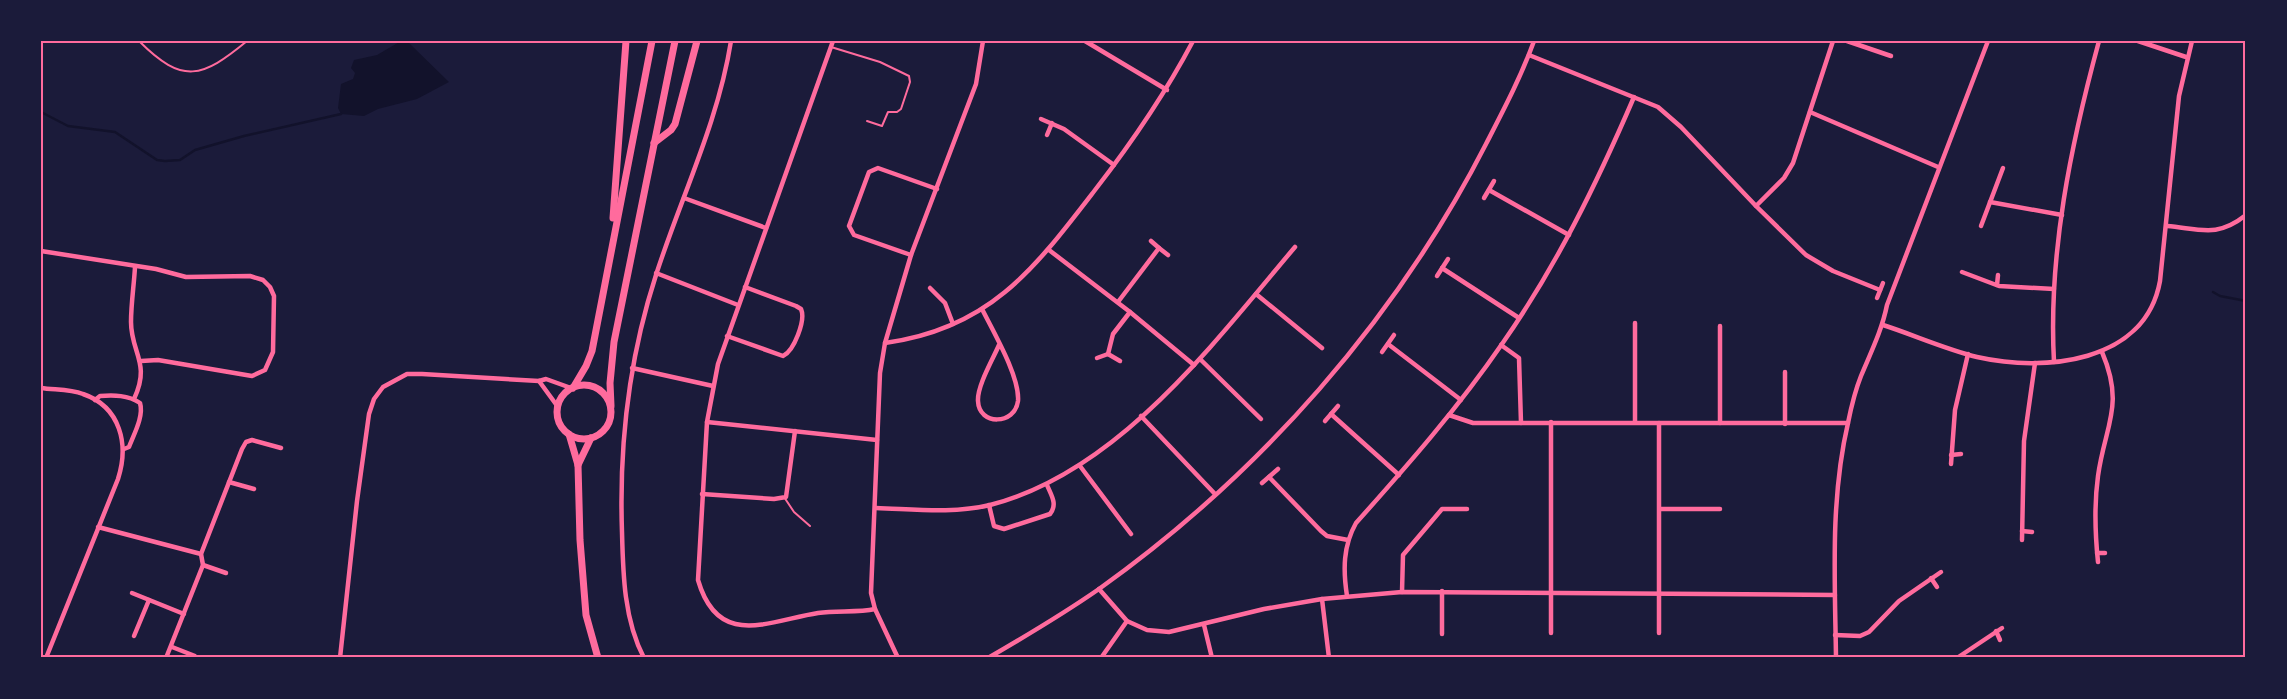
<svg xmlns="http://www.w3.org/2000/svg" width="2287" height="699" font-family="Arial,sans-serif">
<rect width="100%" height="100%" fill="#1b1b3a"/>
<polygon fill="#12122b" points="401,41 407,41 449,82 417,99 378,109 364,116 341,114 338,108 341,84 353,79 355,73 351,68 354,60 377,55"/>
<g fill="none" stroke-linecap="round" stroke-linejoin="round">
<g stroke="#12122b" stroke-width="2.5">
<polyline points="41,112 68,126 115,132 157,160 165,161 180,160 195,150 244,136 341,114"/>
<polyline points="2213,292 2220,296 2246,301"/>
</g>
<g stroke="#ff6b9d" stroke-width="2">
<path d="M139 41C183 85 202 78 247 41"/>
<polyline points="831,47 880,62 909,76 910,82 901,109 897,112 888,112 882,126 867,121"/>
<polyline points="784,497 794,512 810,526"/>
</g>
<g stroke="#ff6b9d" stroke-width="4.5">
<path d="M833 41 718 364 707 422 698 580C718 649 768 621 818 613 837 610 857 613 875 609"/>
<polyline points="1085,41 1167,90"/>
<polyline points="1847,41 1891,56"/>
<polyline points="2138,41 2186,57"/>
<polyline points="1529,55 1658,107 1681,127 1756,206 1806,255 1833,271 1880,290"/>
<polyline points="1810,112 1938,167"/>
<polyline points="1041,119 1064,129 1114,165"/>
<polyline points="1047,135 1052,123"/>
<polyline points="1489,190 1569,235"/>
<polyline points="684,198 766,228"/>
<polyline points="1484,198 1494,181"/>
<polyline points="1990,202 2062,215"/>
<polyline points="1756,206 1784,178 1793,163 1833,41"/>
<polyline points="1981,226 2003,168"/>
<path d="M2167 226C2201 229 2217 238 2246 215"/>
<polyline points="1159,248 1168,255"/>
<polyline points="1049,250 1130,312 1194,365"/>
<polyline points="41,251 156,269 186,277 250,276 263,280 270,287 274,296 273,352 265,370 252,376 158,360 141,361"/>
<polyline points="911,255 854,235 849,226 869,172 878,168 937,189"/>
<polyline points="1442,268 1519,318"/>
<polyline points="1962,272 1999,286 2054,289"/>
<polyline points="656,273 738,305"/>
<polyline points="1437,276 1448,259"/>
<polyline points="1997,285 1998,275"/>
<polyline points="930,288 945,303 953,324"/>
<polyline points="1256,294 1322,348"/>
<polyline points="1877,298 1883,283"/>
<polyline points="1118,302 1159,248 1151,241"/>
<path d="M982 309C993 331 1020 377 1018 401 1015 425 979 426 978 401 977 386 993 359 999 345"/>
<path d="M1883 325C1914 335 1945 349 1977 357 2043 372 2145 364 2160 281L2179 96 2192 41"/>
<path d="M727 336 783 356C794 351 806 320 801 309L796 306 745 287"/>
<path d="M885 343C990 329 1035 268 1095 190 1133 141 1164 96 1193 41"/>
<polyline points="1388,344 1461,400"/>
<polyline points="1501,345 1519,358 1521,423"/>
<polyline points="1382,352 1394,335"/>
<polyline points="1108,354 1120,361"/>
<polyline points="1097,358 1108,354 1113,334 1130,312"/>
<polyline points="1200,359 1261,419"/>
<path d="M2054 362C2048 254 2071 144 2099 41"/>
<polyline points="632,368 713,386"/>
<polyline points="539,381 558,407"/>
<path d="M41 388C55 390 70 389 83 394 121 407 129 445 118 479L46 658"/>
<path d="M134 399C151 363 131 353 131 322 131 304 134 285 135 267"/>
<path d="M95 400 100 396C114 395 128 395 140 403 144 416 134 434 129 447L124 449"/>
<polyline points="1331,414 1399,475"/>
<polyline points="1449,415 1473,423 1848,423"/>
<polyline points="1141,416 1215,494"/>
<polyline points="1325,421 1338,406"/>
<polyline points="707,422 877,440"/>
<polyline points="1551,422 1551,633"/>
<polyline points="1635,422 1635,323"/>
<polyline points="1659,423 1659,633"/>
<polyline points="1720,423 1720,326"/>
<polyline points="1785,424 1785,372"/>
<polyline points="1951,455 1961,454"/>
<polyline points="1951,464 1955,410 1968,354"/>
<polyline points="1080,466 1131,534"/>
<polyline points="1269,477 1321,531 1327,536 1348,540"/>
<polyline points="229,482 254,489"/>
<polyline points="1262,483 1278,469"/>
<polyline points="702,494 774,499 786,497 795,431"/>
<path d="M989 505 994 526 1004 529 1050 514C1058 504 1051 495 1047 485"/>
<path d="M876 508C912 509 954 514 990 505 1118 472 1213 344 1295 247"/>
<polyline points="1660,509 1720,509"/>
<polyline points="98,527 201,554"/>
<polyline points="2022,531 2032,532"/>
<polyline points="2022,540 2024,441 2035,363"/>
<polyline points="2097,553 2105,553"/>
<path d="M2098 562C2095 533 2094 505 2098 476 2105 425 2125 406 2102 352"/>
<polyline points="203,565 226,573"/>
<polyline points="1931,578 1937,587"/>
<polyline points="1099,589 1127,621 1147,630 1169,632 1264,609 1322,599 1402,592 1835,595"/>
<polyline points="1442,591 1442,634"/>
<polyline points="1402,592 1403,555 1442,509 1467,509"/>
<polyline points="132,593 184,614"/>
<path d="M1347 596C1343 570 1343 546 1356 523 1407 466 1458 408 1502 344 1556 267 1597 183 1634 97"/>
<polyline points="1322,599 1329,658"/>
<polyline points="1204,625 1212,658"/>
<polyline points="1996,631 2000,640"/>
<polyline points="1835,635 1860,636 1869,632 1899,601 1941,572"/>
<polyline points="134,636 149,600"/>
<polyline points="172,647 195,656"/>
<polyline points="166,658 203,565 201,554 242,449 246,442 252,440 281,448"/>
<polyline points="340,658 357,501 369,414 374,399 383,387 407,374 422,374 539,381 546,379 571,388"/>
<path d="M644 658C624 620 623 574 622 532 619 445 629 358 656 275 681 197 718 123 731 41"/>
<polyline points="898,658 875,609 871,593 880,373 885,343 911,255 976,84 983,41"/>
<path d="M988 658C1026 636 1063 614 1099 589 1260 474 1396 320 1486 144 1503 111 1521 77 1534 41"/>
<polyline points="1101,658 1127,621"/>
<path d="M1836 658C1835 580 1830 500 1848 423 1851 408 1855 391 1861 376 1871 352 1882 330 1887 305L1988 41"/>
<polyline points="1957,658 2002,628"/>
</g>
<g stroke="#ff6b9d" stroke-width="7">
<polyline points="654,143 671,130 675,124 697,41"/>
<polyline points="613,218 626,41"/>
<circle cx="584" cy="412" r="27"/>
<polyline points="573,388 586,366 592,351 652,41"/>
<polyline points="611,406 610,383 614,342 675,41"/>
<polyline points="569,434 578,465 580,540 586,615 598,658"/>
<polyline points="578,465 591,438"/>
</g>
</g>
<rect width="2287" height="699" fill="none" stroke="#1b1b3a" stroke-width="85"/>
<rect x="42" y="42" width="2202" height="614" fill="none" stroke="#ff6b9d" stroke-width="2"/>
</svg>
